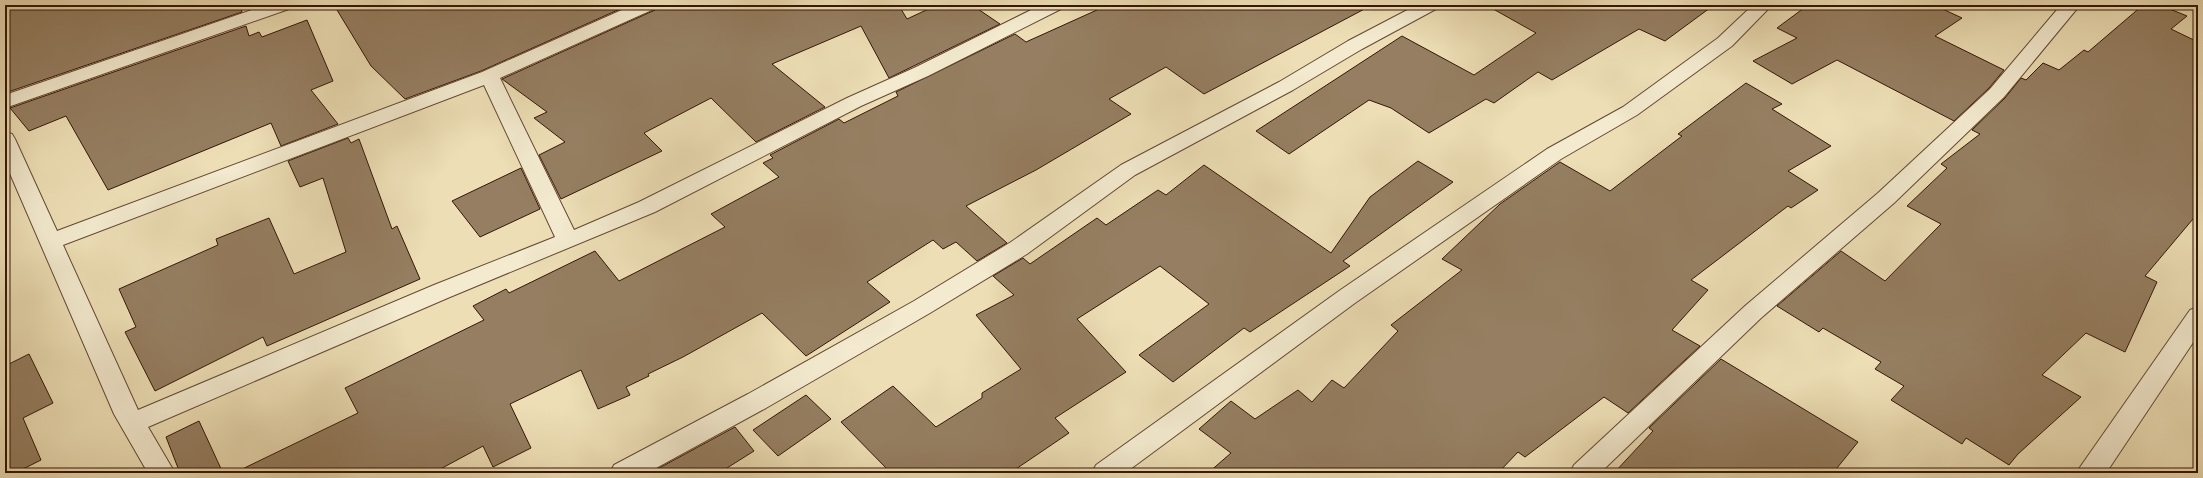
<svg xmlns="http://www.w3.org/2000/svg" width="2203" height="478" font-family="'IM FELL French Canon',serif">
<rect width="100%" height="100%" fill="#eddeb5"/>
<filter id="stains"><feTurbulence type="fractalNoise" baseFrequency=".005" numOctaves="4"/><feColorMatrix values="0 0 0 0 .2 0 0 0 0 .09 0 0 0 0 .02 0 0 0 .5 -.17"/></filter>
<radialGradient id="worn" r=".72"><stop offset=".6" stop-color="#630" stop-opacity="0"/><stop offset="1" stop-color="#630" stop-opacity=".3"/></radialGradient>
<g fill="#957e61" stroke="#351606">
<polygon points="5,5 240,5 242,12 5,93"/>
<polygon points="334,5 629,5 481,71 405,99 371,66"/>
<polygon points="658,5 911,5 901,9 907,19 937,5 972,5 1000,24 889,78 861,26 772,64 825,107 756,142 711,98 644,133 662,151 561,199 539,155 565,142 534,118 547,112 502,79 655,10"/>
<polygon points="1108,5 1372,5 1204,94 1166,67 1109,99 1131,114 1036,170 966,206 1007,243 977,261 956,242 943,249 933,240 867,282 890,302 806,356 762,313 683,357 648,374 649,376 626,387 630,395 598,409 581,370 510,404 531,448 493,467 483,446 433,473 234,473 358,413 345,388 484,320 473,306 506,289 509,293 595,251 619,281 725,227 711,214 779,177 763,163 773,158 770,155 839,119 844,123 898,96 896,92 1015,34 1026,42"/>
<polygon points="1486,5 1714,5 1665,41 1639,29 1552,80 1538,72 1494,103 1486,99 1429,133 1391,108 1369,100 1289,154 1256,131 1402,36 1474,75 1536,33"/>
<polygon points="1808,5 1934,5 1962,18 1935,36 2004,70 1989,88 1954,121 1837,60 1792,84 1753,61 1797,38 1777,28"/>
<polygon points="2143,5 2160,5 2187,16 2171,29 2198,42 2198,213 2145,276 2157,282 2125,352 2086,333 2042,375 2081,397 2018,454 2009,465 1966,438 1962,444 1891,400 1904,386 1875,369 1881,362 1823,328 1819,332 1777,306 1841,251 1885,281 1941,224 1907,206 1947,168 1941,164 1980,134 1972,130 2005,98 2021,78 2026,80 2043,63 2059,70 2084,50 2088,52"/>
<polygon points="307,20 333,81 311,90 338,124 281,146 271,123 108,190 66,116 29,131 10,108 246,26 249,36 259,32 262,37"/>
<polygon points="1746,83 1782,104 1772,109 1831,146 1788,171 1818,190 1791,208 1788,206 1691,280 1708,290 1672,330 1700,346 1628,413 1604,397 1525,457 1518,452 1498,473 1208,473 1231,453 1199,429 1231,401 1255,419 1298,390 1312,402 1332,380 1344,388 1398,331 1391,325 1462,270 1442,259 1500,204 1560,162 1610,191 1682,136 1678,134"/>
<polygon points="348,138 351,143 359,139 392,229 397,226 420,279 267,346 263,337 155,391 125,332 136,327 119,289 218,245 216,239 269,218 294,274 346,252 323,178 300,187 288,161"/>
<polygon points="1418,161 1453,182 1343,261 1350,266 1250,332 1244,328 1173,382 1139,355 1209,304 1160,266 1077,319 1126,372 1055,418 1069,433 1010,473 891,473 841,422 893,386 936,427 982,398 982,393 1021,369 976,315 1014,295 993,276 1023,258 1030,264 1097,218 1106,225 1158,190 1166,195 1204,165 1331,253 1370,197"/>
<polygon points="521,168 540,209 480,237 452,201"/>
<polygon points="29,354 53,403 23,418 41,460 15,473 5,473 5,366"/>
<polygon points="1721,359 1858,442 1833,473 1614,473 1653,431 1649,428"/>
<polygon points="806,395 831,419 778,456 753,430"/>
<polygon points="199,421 223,473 180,473 166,437"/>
<polygon points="735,427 754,451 719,473 650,473"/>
</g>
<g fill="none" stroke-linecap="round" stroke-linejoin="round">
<defs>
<g id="minor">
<polygon points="266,5 292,5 289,9 5,108 5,95"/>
<path d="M633 5H657L654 9 500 78 574 230 639 202 847 98 914 68 1041 5H1064L1061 9 928 76 861 106 655 212 450 297 148 427 175 473H148L114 414 5 162V132L12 134 15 139 57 231 482 72ZM484 85 555 237 434 285 138 410 63 245Z"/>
<polygon points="1417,5 1439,5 1436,9 1362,49 1293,90 1135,175 1027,254 930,313 766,408 647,473 610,473 614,465 748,394 914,301 1011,242 1121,165 1279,82 1348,41"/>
<polygon points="1753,5 1772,5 1732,46 1637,115 1561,159 1355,303 1125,473 1092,473 1096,465 1339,291 1547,149 1623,107 1718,38"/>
<polygon points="2061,5 2080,5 2004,97 1894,203 1761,318 1600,473 1570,473 1574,465 1745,306 1878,193 1990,89"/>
<polygon points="2198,307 2198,335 2110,467 2105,473 2076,473 2190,310"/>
</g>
</defs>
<use href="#minor" stroke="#634832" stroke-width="2"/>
<use href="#minor" fill="#f3eacf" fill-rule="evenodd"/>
</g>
<rect width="2203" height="478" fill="none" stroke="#eddeb5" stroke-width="20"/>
<rect x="6" y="6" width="2191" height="466" fill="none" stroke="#351606" stroke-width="2"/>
<rect x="10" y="10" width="2183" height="458" fill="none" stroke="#351606"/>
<rect width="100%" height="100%" filter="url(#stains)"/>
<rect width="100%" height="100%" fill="url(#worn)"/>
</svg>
